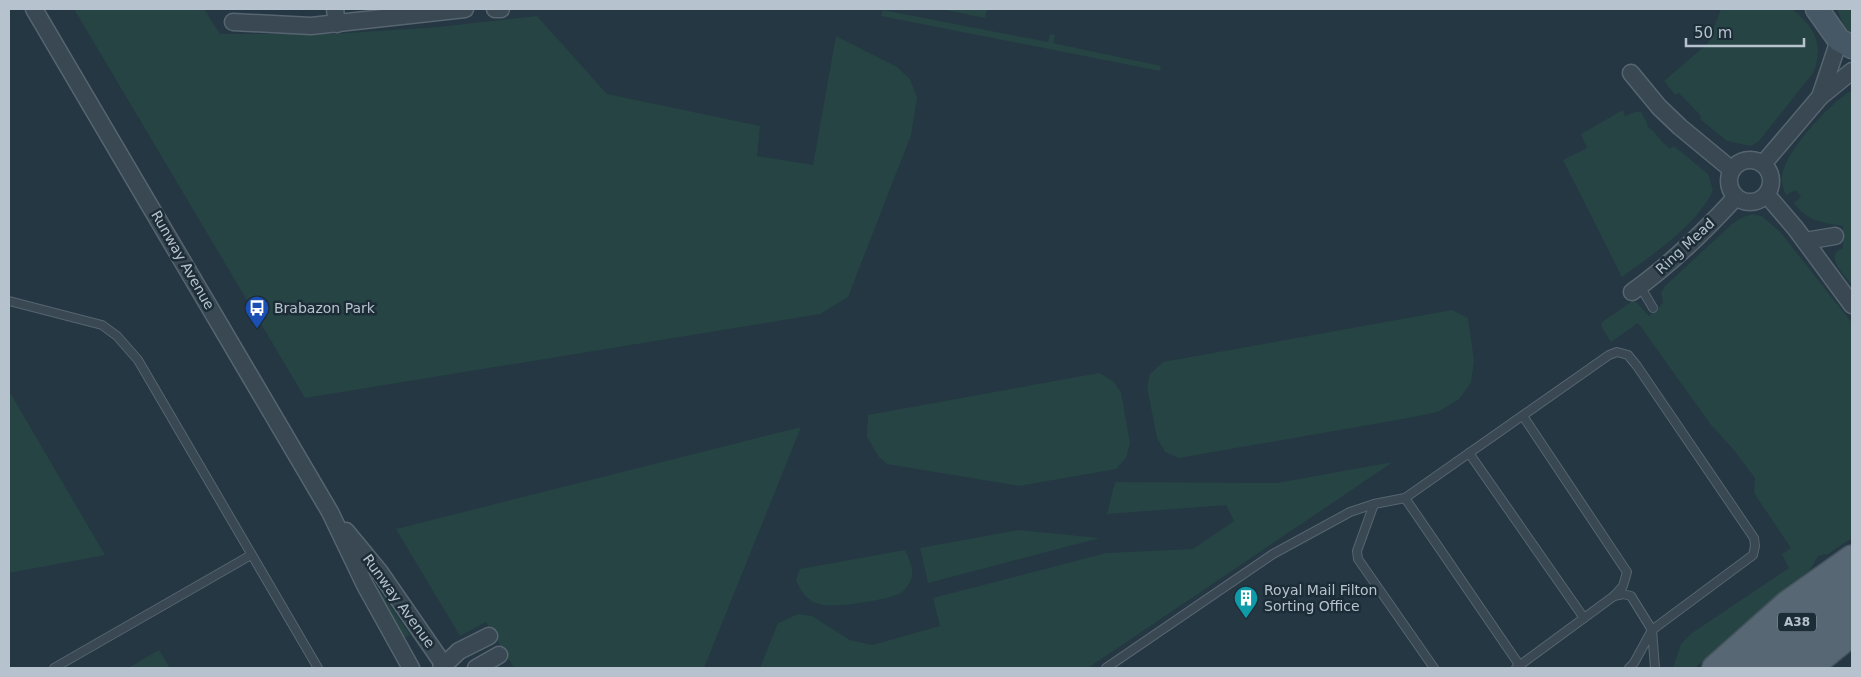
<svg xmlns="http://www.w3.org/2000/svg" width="1861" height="677" font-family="'DejaVu Sans',sans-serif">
<rect width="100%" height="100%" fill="#243743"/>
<g fill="#264443">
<polygon points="74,9 204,9 220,34 333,34 438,27 537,16 607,94 760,126 757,156 813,165 836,36 897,67 910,79 917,98 911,135 848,297 820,314 305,398"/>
<polygon points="941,9 987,9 985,18"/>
<path d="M1721 9H1792C1814 26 1825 45 1813 73L1759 141 1751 146 1727 141 1700 119 1701 116 1679 93 1675 95 1664 81 1708 43Z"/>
<polygon points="1837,9 1852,9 1852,36 1843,24"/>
<polygon points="883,10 1048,42 1050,34 1055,35 1053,43 1161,66 1160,71 881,16"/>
<path d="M1852 90V285C1844 274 1823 255 1843 248V226C1821 222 1808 222 1794 203L1801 197 1796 190 1786 195C1784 190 1781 183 1782 177 1784 152 1831 102 1852 90Z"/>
<path d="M1623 110 1625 116 1635 112H1641L1647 123V126C1656 132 1661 142 1670 149L1674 146 1708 174 1713 190C1699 223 1651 256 1622 277L1563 160 1587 148 1581 134Z"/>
<polygon points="1752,214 1762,216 1781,233 1852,323 1852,538 1828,554 1818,556 1811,569 1737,630 1695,668 1673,668 1681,644 1692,633 1789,568 1782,554 1791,548 1754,493 1755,478 1733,449 1711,425 1638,323 1611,342 1601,326 1602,322 1634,300 1649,316 1663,303 1661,293 1665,286 1732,224 1741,218"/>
<polygon points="1452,310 1468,318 1474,361 1471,383 1459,399 1438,412 1397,420 1179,458 1165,452 1157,438 1147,387 1150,374 1163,362"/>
<polygon points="1099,373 1113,381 1121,392 1130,443 1126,458 1116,469 1019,486 887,464 879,457 867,437 868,415"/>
<polygon points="9,391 105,555 9,573"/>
<polygon points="801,427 704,668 514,668 486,622 460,636 396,529"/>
<polygon points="1393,462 1088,668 760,668 778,623 798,614 812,616 850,640 872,645 940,626 933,598 1106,553 1193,549 1234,521 1226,505 1107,514 1115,482 1277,483"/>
<polygon points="1018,530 1100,538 928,583 920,548"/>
<path d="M905 550C909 559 915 570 911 580 910 583 905 590 902 592 892 600 832 609 819 604 807 601 800 590 796 580L800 569Z"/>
<polygon points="367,572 410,635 402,639"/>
<polygon points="159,650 170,668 128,668"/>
</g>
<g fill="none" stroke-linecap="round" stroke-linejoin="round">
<defs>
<g id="lane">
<polyline points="1640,286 1653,308"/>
<polyline points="9,301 102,325 117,336 138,360 318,668"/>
<polyline points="1523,416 1627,572 1623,586 1614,596"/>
<polyline points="1469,453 1584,618"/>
<polyline points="1405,498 1520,666"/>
<polyline points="1374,504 1357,551 1358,559 1434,668"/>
<polyline points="54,668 251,555"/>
<polyline points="1106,668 1273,554 1350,512 1374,504 1405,498 1609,355 1617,352 1628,355 1637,366 1754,538 1755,546 1753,555 1652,630 1631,596 1623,594 1614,596 1516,668"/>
<polyline points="1629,668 1634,663 1652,630 1655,668"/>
</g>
<g id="street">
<polyline points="34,9 330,512 365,585 411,668"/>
<polyline points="335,9 337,24"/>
<polyline points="495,9 501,9"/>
<polyline points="233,22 311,26 465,9"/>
<polyline points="1631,73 1659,107 1680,127 1732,170"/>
<polyline points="1820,97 1839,40"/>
<circle cx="1750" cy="181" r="21"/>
<polyline points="1763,164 1820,97 1852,71"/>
<polyline points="1767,195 1796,229 1852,305"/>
<polyline points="1805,241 1835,236"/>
<path d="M1632 292C1670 265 1704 232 1736 197"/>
<polyline points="346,531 379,571 446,668"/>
<polyline points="441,668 459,651 489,636"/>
<polyline points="476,668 499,655"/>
</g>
<polyline id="secondary" points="1817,9 1839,40 1852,47"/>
<g id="primary">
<polyline points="1715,668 1787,604 1852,558"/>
<polyline points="1743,668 1823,601 1852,578"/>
<polyline points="1776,668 1852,606"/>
<polyline points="1809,668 1852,633"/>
</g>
</defs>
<use href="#lane" stroke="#576570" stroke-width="10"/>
<use href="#street" stroke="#576570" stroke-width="19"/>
<use href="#secondary" stroke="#576570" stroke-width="25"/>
<use href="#primary" stroke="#45545f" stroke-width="28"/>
<use href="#lane" stroke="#394853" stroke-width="8"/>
<use href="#street" stroke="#394853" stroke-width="16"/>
<use href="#secondary" stroke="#465866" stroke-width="22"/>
<use href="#primary" stroke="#576773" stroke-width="25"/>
</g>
<defs>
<symbol id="bus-pin" viewBox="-11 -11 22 30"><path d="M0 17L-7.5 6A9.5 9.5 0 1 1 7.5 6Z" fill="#1a4fb4" stroke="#1d2d38"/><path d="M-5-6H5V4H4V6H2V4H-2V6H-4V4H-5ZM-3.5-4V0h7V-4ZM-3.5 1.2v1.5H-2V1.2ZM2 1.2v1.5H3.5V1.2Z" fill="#fff"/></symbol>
<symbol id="building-pin" viewBox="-11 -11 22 30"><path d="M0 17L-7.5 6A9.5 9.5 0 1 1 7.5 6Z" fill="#0f9aa8" stroke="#1d2d38"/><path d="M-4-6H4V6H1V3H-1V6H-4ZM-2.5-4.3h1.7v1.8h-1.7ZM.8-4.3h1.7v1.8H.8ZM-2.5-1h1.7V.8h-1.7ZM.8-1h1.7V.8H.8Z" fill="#fff"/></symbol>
</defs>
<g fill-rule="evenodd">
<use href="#bus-pin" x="243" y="294" width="28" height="38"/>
<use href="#building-pin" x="1232" y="584" width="28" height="38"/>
</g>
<g text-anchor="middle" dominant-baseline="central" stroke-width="5" stroke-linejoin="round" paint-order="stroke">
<rect fill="#1d2d38" stroke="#8895a0" stroke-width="1" x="1778" y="612.5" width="38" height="19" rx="4"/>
<g font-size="12" font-weight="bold" fill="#b6c2cd">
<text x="1797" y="622">A38</text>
</g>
<g font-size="14" fill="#b6c2cd" stroke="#1d2d38">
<text transform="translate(1685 246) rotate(-43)">Ring Mead</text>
<text transform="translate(183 260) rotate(60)">Runway Avenue</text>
<text transform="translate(399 601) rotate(54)">Runway Avenue</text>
</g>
<g font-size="14" fill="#b6c2cd" stroke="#1d2d38" text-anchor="start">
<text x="274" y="308">Brabazon Park</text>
<text x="1264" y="590">Royal Mail Filton<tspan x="1264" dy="16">Sorting Office</tspan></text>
</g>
</g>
<rect width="1861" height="677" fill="none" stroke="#b6c2cd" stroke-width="20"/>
<path d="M1686 38v8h118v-8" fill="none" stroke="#b6c2cd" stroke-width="2.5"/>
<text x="1694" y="38" font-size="15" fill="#b6c2cd" stroke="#1d2d38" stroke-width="4" paint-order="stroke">50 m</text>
</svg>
